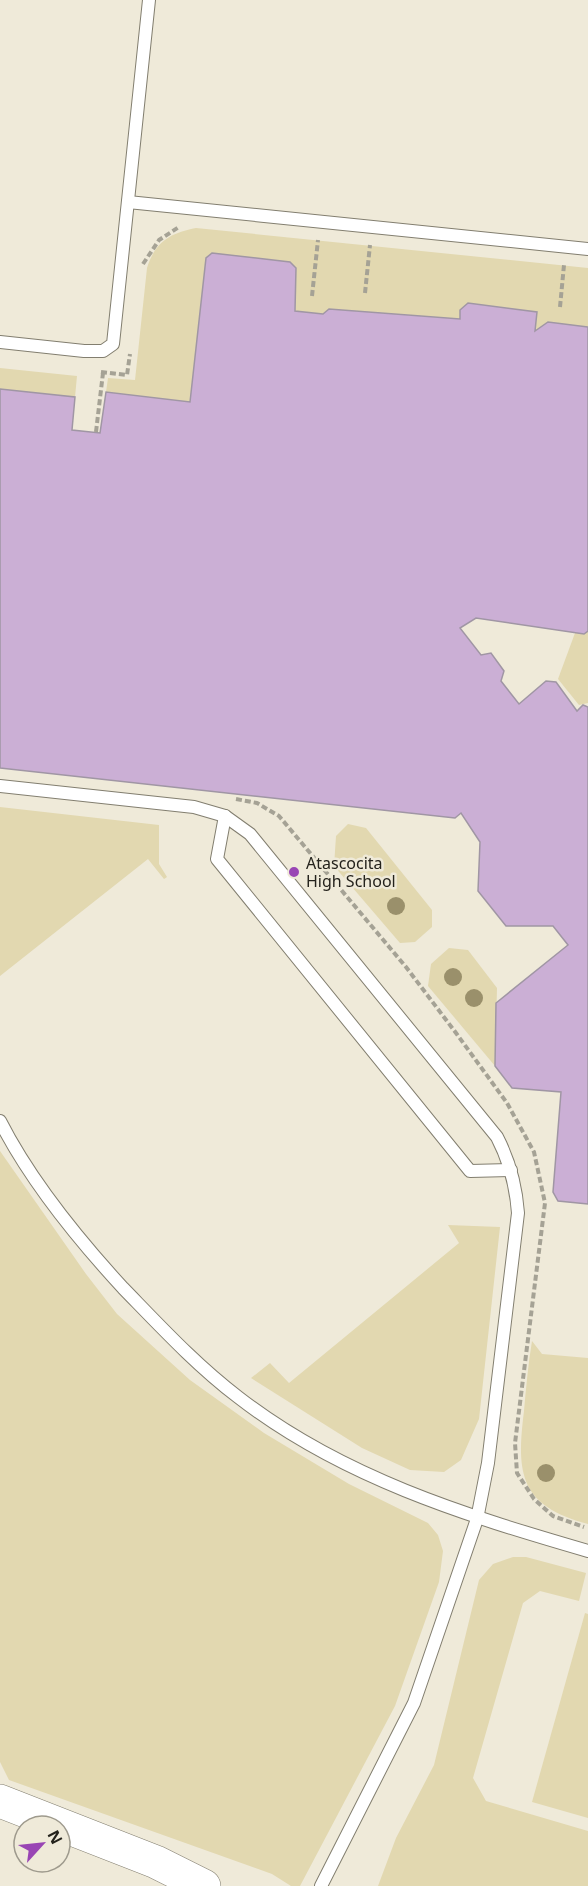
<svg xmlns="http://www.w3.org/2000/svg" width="588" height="1886" font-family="'Noto Sans',sans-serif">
<rect width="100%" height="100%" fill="#efead9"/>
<g fill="#e2d8b0">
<path d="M196 228 588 268V327L548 322 535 331 537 312 468 303 460 310V319L329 309 323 314 295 311 296 268 290 262 212 253 206 258 190 402 106 392 108 378 135 380 147 268C155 242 170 233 196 228Z"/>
<polygon points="0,368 77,376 75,397 0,389"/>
<polygon points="588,631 588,703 579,705 558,679 575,633"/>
<polygon points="0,807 159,825 159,864 167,877 164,879 148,859 0,976"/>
<polygon points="348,824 366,828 432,910 432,927 415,942 400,943 334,866 336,836"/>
<polygon points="449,948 468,950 497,988 495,1066 428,986 431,964"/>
<polygon points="0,1151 86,1274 117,1314 190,1380 264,1433 349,1484 428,1523 438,1535 443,1551 439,1582 395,1706 300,1886 291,1886 272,1874 9,1780 0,1762"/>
<polygon points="448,1225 500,1227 479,1419 461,1460 444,1472 410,1470 362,1448 251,1378 270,1363 289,1383 459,1243"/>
<path d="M532 1341 542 1354 588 1358V1524C520 1506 516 1474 524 1411 526 1388 528 1365 532 1341Z"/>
<polygon points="513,1557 526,1557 586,1573 579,1601 540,1591 523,1603 473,1778 486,1801 588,1831 588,1886 378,1886 396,1838 434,1765 479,1580 493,1564"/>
<polygon points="585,1613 588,1614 588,1818 532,1802"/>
</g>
<polygon fill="#cbafd5" stroke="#a096a4" stroke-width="1.5" points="212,253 290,262 296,268 295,311 323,314 329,309 460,319 460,310 468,303 537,312 535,331 548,322 588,327 588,631 584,634 476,618 460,628 481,655 491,653 504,671 501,681 519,704 546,681 556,682 577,711 583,705 588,707 588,1204 558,1201 553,1192 561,1092 512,1088 495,1066 496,1003 568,945 553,926 506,926 478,891 480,842 461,813 455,818 0,768 0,389 75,397 72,430 100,433 106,392 190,402 206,258"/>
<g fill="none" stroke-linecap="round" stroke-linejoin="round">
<defs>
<g id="lane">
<polyline points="128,202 588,249"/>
<polyline points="0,342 84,351 103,351 113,344 149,0"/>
<path d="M0 786 194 807 225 816 250 834 497 1137C510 1162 516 1185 518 1213L488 1463 477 1519 414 1703 321 1886"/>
<polyline points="225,816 217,859 470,1171 511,1170"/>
<path d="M0 1121C31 1182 77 1238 123 1288 160 1326 196 1365 238 1397 341 1477 464 1515 588 1551"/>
</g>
<polyline id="primary" points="0,1801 156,1862 204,1886"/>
</defs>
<use href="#lane" stroke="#827e6f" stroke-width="14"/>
<use href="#primary" stroke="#827e6f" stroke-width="34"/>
<g stroke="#a5a295" stroke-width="4" stroke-dasharray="6 3" stroke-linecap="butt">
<polyline points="143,264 159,240 179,227"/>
<polyline points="365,293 370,245"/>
<polyline points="312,296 318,240"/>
<polyline points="560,307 564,265"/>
<polyline points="101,372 127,375 130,354"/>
<polyline points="96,432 103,373"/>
<polyline points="236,799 257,803 279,816 406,967 456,1033 507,1103 534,1152 545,1203 515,1443 517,1473 534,1499 553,1516 584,1527"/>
</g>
<use href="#lane" stroke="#fff" stroke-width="12"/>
<use href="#primary" stroke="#fff" stroke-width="33"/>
</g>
<g fill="#9a906b">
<circle cx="396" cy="906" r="9"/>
<circle cx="453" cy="977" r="9"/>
<circle cx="474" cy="998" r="9"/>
<circle cx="546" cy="1473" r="9"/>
</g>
<circle fill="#9945b4" stroke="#efead9" stroke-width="2" cx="294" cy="872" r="6"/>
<g text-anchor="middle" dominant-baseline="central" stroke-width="5" stroke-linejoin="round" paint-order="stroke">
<g font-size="16" fill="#24221c" stroke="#efead9" text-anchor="start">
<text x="306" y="863">Atascocita<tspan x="306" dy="18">High School</tspan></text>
</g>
</g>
<g transform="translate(42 1844) rotate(63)"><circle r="28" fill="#efead9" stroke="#9e9a8d" stroke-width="1.5"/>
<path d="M0-4.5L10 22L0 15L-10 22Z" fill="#9945b4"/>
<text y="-9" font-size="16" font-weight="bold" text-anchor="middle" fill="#24221c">N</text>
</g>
</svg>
